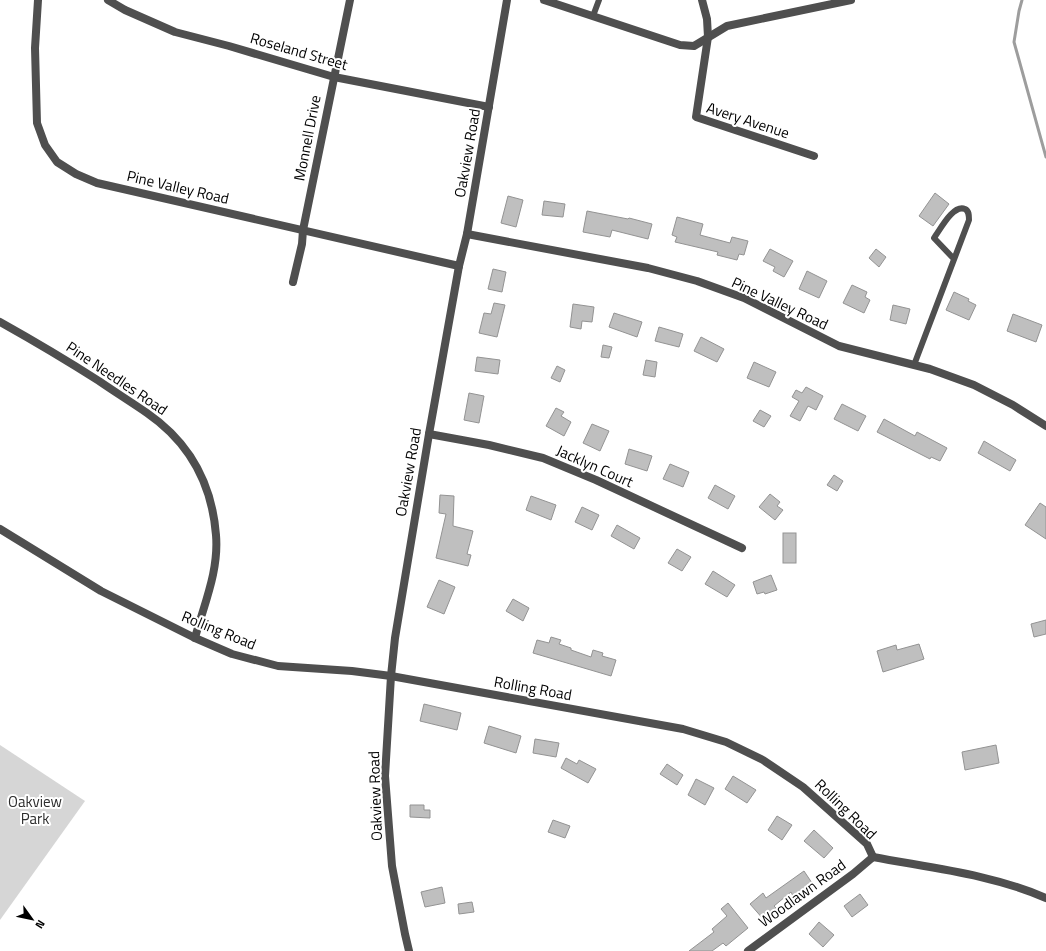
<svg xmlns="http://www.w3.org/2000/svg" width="1046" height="951" font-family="'Titillium Web',sans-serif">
<rect width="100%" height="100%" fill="#fff"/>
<polygon fill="#d6d6d6" points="0,745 85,801 0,920"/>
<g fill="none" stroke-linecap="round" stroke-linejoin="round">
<polyline stroke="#9d9d9d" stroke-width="3" points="1022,0 1019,11 1014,42 1046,157"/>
</g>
<g fill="#bfbfbf" stroke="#939393">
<polygon points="935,193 949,204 933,226 919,216"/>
<polygon points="508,196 523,200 516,227 501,223"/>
<polygon points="544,201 565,204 563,217 542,215"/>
<polygon points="587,211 628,219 629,218 652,224 648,239 612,230 610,237 583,232"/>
<polygon points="677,217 703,224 700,235 730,243 732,237 748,241 744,255 739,254 737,260 717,255 718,252 675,242 677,237 672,235"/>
<polygon points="770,249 793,261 784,277 773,271 775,267 763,261"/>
<polygon points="876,249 886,257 879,267 869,258"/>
<polygon points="493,269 506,272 502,292 488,289"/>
<polygon points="807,271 827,281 819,298 799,289"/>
<polygon points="852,285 867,292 865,297 870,300 864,313 843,303"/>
<polygon points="954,292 969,299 968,301 976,305 969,320 946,310"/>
<polygon points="494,303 505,305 497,337 479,333 484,313 491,314"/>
<polygon points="573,304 594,307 592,322 582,321 581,329 570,327"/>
<polygon points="893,305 910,309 906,324 890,320"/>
<polygon points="614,313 642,322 637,337 609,327"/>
<polygon points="1013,314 1042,325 1036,342 1007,331"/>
<polygon points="659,327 683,334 679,347 655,341"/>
<polygon points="701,337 724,349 717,362 694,351"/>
<polygon points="603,345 612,347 609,358 601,357"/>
<polygon points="477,357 500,360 498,374 475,371"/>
<polygon points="646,360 657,362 655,377 643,375"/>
<polygon points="754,362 776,372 769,387 747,378"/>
<polygon points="557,366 565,370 560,382 551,378"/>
<polygon points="806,387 823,396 816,410 808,406 800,421 790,416 799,401 792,397 796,390 802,393"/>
<polygon points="469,393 484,396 479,423 464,420"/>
<polygon points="842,404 866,416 858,431 834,419"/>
<polygon points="556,408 564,412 561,416 571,422 564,436 546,426"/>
<polygon points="760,410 771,416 764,427 753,421"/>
<polygon points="884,419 915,436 917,432 947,448 940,461 931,457 930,459 877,432"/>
<polygon points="592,424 609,431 600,451 583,443"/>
<polygon points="984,441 1016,460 1010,471 978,453"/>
<polygon points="629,449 652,456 647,471 625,464"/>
<polygon points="670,464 689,472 683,487 663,479"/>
<polygon points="834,475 843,481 837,491 827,485"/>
<polygon points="715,485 735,496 728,509 708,498"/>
<polygon points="770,494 780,502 777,506 783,510 775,520 759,507"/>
<polygon points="440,495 454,496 453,526 473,531 467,554 471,555 468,566 436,558 446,514 439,513"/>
<polygon points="531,496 556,505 551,520 526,510"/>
<polygon points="1040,503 1046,507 1046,539 1025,525"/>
<polygon points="582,507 599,515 592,530 575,522"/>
<polygon points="617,525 640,538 634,549 611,536"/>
<rect x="783" y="533" width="13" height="30"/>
<polygon points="677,549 691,557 682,571 668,563"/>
<polygon points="713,571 735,585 727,597 705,584"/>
<polygon points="771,575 777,590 765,594 764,592 757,594 753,582"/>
<polygon points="439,580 455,587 444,614 427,607"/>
<polygon points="513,599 529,608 523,621 506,611"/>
<polygon points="1046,620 1046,634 1034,637 1031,624"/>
<polygon points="551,637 561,640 559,644 571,648 571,650 591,657 593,650 603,653 602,656 616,660 611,676 533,653 537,640 549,643"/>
<polygon points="919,644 924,659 883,672 877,651 896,645 897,650"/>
<polygon points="424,704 461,713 457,730 420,721"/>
<polygon points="489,726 521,736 516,753 484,743"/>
<polygon points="535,739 559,743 556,757 533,753"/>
<polygon points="996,745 999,763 965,770 962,752"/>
<polygon points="566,758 577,764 579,760 596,769 588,783 561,768"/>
<polygon points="667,764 683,775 677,785 660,774"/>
<polygon points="733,776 756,790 747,803 725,789"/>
<polygon points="696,779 714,788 705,805 688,795"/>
<polygon points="410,805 424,805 424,810 430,810 430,818 410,817"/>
<polygon points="777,816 792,825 782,840 768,830"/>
<polygon points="553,820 570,826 565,838 548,832"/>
<polygon points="814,830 833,848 824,858 804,841"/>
<polygon points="804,871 812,883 793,896 791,892 774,906 777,909 764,920 750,904 763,893 766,898"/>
<polygon points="442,887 445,903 425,907 421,892"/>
<polygon points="860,894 868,905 852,917 844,906"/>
<polygon points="472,902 474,912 459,914 458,904"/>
<polygon points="728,903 748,928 726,946 723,943 712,951 689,951 714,932 712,929 727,916 721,909"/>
<polygon points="819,922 834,935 823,947 809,934"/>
</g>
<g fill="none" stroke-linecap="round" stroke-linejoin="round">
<g stroke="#4f4f4f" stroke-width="6">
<polyline points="593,16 599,0"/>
<path d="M914 365 969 220C969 215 969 211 965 209 953 204 940 230 934 238L954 259"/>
</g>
<g stroke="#4f4f4f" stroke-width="8">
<polyline points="38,0 35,48 37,123 45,145 57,162 76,174 97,183 459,266"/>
<polyline points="108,0 125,10 175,32 229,46 334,77 489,107"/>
<polyline points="544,0 680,45 694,46 727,26 851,0"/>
<polyline points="702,0 707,19 708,37 696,117 814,156"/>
<polyline points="467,234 648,268 697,281 744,298 839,346 930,369 974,385 1013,405 1046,426"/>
<polyline points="293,282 302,244 303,230 350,0"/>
<path d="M0 322C34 341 66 360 99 381 115 392 131 402 147 413 189 442 212 484 216 535 219 571 204 604 195 638"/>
<polyline points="429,434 489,445 543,458 596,480 742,548"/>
<polyline points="0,529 101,591 195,638 232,654 278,666 352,671 391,676 683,729 726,742 763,760 803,787 867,844 873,857"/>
<path d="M873 857C931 868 991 874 1046 898"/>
<polyline points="748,951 853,874 873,857"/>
</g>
<polyline stroke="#4f4f4f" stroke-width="8" points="409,951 405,934 392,866 385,776 391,676 395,638 429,434 459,266 467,234 507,0"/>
</g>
<g text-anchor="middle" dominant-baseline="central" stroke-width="4" stroke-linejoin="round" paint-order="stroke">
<g font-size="15" fill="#000" stroke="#fff">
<text transform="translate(299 51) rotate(16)">Roseland Street</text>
<text transform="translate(748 120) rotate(18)">Avery Avenue</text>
<text transform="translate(307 138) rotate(-79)">Monnell Drive</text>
<text transform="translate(467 153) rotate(-80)">Oakview Road</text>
<text transform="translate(178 187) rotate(13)">Pine Valley Road</text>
<text transform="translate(780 303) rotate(25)">Pine Valley Road</text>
<text transform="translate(117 378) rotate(34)">Pine Needles Road</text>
<text transform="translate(595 466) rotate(24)">Jacklyn Court</text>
<text transform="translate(408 472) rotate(-80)">Oakview Road</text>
<text transform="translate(219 630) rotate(22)">Rolling Road</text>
<text transform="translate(533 688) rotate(10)">Rolling Road</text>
<text transform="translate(375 796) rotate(-92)">Oakview Road</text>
<text transform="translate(846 809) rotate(44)">Rolling Road</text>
<text transform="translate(802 893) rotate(-36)">Woodlawn Road</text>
</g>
<g font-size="15" fill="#2d2d2d" stroke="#fff">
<text x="35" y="801">Oakview<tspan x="35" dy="17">Park</tspan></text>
</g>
</g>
<g transform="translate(32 919) rotate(123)" stroke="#ffffff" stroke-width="3" paint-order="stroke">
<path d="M0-3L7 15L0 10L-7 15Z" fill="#000000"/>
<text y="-6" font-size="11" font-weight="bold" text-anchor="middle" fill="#000000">N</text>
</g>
</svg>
